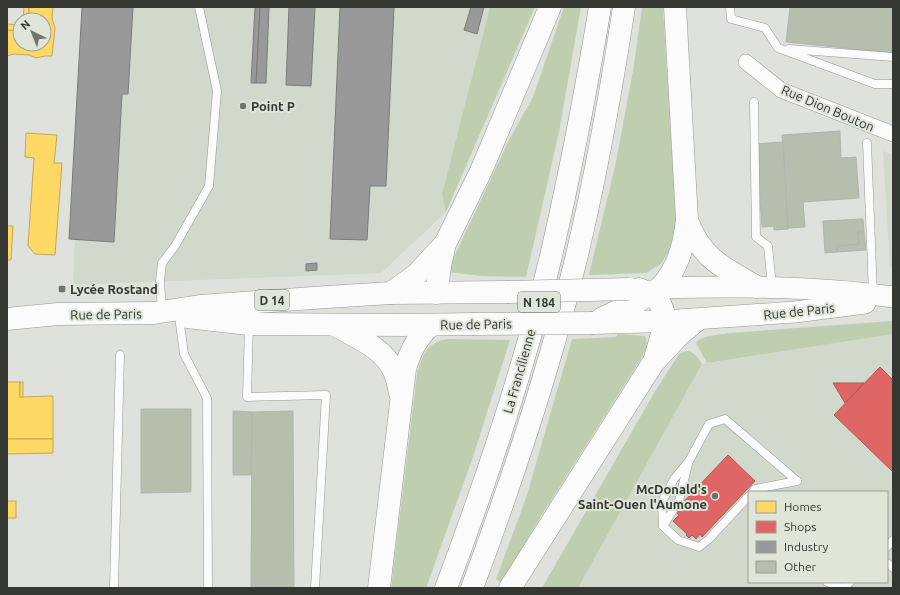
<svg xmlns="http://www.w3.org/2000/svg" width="900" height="595" font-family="Ubuntu,sans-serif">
<rect width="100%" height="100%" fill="#dfe2dc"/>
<g fill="#d1d8cc" fill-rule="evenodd">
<polygon points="84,7 490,7 442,194 446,212 381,273 73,285"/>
<polygon points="883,151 893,155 893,267 890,267"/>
<path d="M893 334V588H578L702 364ZM749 492H887V582H749Z"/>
</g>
<g fill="#bfceaf">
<polygon points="490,7 535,7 446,212 442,194"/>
<polygon points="564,7 581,7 559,132 526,277 482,276 447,272 509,140 533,97"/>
<polygon points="642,7 663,7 676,220 674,238 669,251 661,264 646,273 589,275 616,162 634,65"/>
<path d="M893 321V334L707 363 696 343C702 335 720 335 729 333Z"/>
<path d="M618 334 645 336C649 344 645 351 641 359L543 513 501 583 496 579 526 498 572 339 616 337Z"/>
<path d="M447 339 510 340 474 454 426 588H391L417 374C423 354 425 344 447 339Z"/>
<path d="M686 351C694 351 698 358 702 364L578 588H542L654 393 679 354Z"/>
</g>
<g fill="#ffd966" stroke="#c2a856">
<polygon points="24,7 29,7 29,20 23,20"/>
<polygon points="29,7 53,7 52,18 55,28 52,56 45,56 36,58 29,55 14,54 7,56 7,30 20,31 20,44 44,44 44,20 29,20"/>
<polygon points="7,24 20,25 20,31 7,30"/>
<polygon points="26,133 57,135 54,163 62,163 55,255 35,254 28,246 34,158 25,157"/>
<polygon points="7,226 13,226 11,260 7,260"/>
<polygon points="7,382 20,382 20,397 53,396 53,439 7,439"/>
<rect x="20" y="382" width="3" height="15"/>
<polygon points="7,439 53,439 53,453 7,454"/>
<rect x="7" y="501" width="9" height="17"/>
</g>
<g fill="#e06666" stroke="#ac5856">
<polygon points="880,367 893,380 893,472 834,415"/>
<polygon points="833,383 864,383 845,403"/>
<polygon points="728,455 755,481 702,537 700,534 696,539 692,535 689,538 686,535 687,534 673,521 679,515 675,511"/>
</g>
<g fill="#999" stroke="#7b7c7a">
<polygon points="82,7 133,7 128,94 122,94 114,242 69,239"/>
<polygon points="255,7 260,7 256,83 251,83"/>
<polygon points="260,7 269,7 266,83 256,83"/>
<polygon points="289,7 315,7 311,86 286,85"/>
<polygon points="340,7 394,7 386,186 370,186 367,240 330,239"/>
<polygon points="471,7 484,7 477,34 464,30"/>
<polygon points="317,263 317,270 306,271 306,264"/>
</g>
<g fill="#b6beae" stroke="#b2b4b0">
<polygon points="790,7 893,7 893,53 786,42"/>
<polygon points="840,131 841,158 856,157 859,198 803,202 805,227 788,228 782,135"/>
<polygon points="783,142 788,229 774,230 774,226 762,227 756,144"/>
<polygon points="863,219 864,232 858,232 859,244 837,246 837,252 825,253 823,221"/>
<polygon points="858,232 864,232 866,250 837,252 837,246 859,244"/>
<polygon points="141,409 191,409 191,492 141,493"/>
<polygon points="233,411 252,412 251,475 233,475"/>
<polygon points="293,411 294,588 251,588 252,412"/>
</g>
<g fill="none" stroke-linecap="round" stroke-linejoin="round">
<defs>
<g id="lane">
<polyline points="730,7 731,19 765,28 778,48 875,84 893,84"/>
<polyline points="789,49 893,57"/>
<polyline points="754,102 756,237 768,246 772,287"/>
<polyline points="867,143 873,294"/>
<polyline points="162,311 160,281 162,263 175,246 209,186 217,91 199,7"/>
<polyline points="179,316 184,354 207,398 208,588"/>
<polyline points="249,325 247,397 326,395 315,588"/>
<polyline points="753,492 755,489 797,481"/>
<polyline points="749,496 709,539 699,547 678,540 663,526 662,502 674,479 689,461 709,424 725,419 797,481"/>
<polyline points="663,526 679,501 688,464"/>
<polyline points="887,547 893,540"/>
<polyline points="887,563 893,568"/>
<polyline points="827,582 843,588 850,582"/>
<polyline points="114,588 120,355"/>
</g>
<polyline id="street" points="746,62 781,90 893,134"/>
<g id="secondary">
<path d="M660 288C738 286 816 286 893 297"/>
<polyline points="664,321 795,312 865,303"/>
</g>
<g id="primary">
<polyline points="187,317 249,324 402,325 472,324"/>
<polyline points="7,319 58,314 154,313 200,306 327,297 391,293 507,292"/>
<polyline points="601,319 635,303 660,288"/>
<path d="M593 323 664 321C665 303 654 295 639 289"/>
</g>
<g id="highway">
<path d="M687 220C701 258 723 268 757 287"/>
<path d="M660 288C678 269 684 245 687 220L675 7"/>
<polyline points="391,293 416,275 444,245"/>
<polyline points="436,293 441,261 445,244 481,171 550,7"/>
<path d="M335 325C355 337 382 347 393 369 397 376 398 385 400 393"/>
<polyline points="655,358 662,334 664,321"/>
<path d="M379 588 405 369C410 351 417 337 431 325"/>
<path d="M446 588C487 479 524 369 551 256 570 174 586 91 600 7"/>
<path d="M472 588C512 481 549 371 576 259 596 176 611 92 624 7"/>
<polyline points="510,588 653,363 680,334 697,320"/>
</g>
</defs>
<use href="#lane" stroke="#969893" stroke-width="9"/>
<use href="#street" stroke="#969893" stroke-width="16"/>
<use href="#secondary" stroke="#969893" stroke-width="22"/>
<use href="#primary" stroke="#969893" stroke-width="23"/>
<use href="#highway" stroke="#969893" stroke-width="23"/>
<use href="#lane" stroke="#fafbfa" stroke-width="8"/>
<use href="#street" stroke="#fafbfa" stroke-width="15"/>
<use href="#secondary" stroke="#fafbfa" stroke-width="21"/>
<use href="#primary" stroke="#fafbfa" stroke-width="22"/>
<use href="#highway" stroke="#fafbfa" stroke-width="22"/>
<defs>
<g id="primary-bridge">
<polyline points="507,292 629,289"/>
<polyline points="472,324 593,323"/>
</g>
</defs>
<use href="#primary-bridge" stroke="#969893" stroke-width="23" stroke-linecap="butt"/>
<use href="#primary-bridge" stroke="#fafbfa" stroke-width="22"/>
</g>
<g fill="#70736e" stroke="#dfe5d9" stroke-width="1.5">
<circle cx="243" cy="106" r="4"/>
<rect x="58" y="285" width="8" height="8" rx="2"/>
<circle cx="715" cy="496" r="4"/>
</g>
<g text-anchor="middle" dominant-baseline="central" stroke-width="4" stroke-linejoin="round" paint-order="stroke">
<g fill="#dfe5d9" stroke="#676b64" stroke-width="1">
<rect x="255" y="290" width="34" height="20" rx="3"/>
<rect x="518" y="292" width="42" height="20" rx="3"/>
</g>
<g font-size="12" font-weight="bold" fill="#343732">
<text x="272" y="300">D 14</text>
<text x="539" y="302">N 184</text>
</g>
<g font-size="13" font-weight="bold" fill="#343732" stroke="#dfe5d9" text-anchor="start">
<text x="251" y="106">Point P</text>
<text x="70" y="289">Lycée Rostand</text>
<text x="707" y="489" text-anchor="end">McDonald's<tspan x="707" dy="15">Saint-Ouen l'Aumone</tspan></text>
</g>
<g font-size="13" fill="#343732" stroke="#dfe5d9">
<text transform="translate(828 108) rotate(23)">Rue Dion Bouton</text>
<text transform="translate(799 311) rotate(-6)">Rue de Paris</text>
<text transform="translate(106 314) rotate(-1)">Rue de Paris</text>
<text transform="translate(476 324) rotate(-1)">Rue de Paris</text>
<text transform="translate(519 371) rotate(-74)">La Francilienne</text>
</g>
</g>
<rect width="900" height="595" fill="none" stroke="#343732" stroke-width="16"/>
<rect x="748" y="491" width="140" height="92" fill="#dfe5d9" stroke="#9b9f96"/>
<rect x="756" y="501" width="20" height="12" fill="#ffd966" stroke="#9b9f96"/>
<text x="784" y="511" font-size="12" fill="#343732">Homes</text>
<rect x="756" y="521" width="20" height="12" fill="#e06666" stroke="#9b9f96"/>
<text x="784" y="531" font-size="12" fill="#343732">Shops</text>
<rect x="756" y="541" width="20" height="12" fill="#999999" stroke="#9b9f96"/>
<text x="784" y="551" font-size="12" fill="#343732">Industry</text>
<rect x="756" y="561" width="20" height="12" fill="#b6beae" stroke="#9b9f96"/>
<text x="784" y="571" font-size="12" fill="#343732">Other</text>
<g transform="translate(32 32) rotate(317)"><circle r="19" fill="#dfe5d9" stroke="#9b9f96"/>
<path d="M0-3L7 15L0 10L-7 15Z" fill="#70736e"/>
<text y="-6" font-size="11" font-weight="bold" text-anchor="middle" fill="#343732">N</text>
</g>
</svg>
